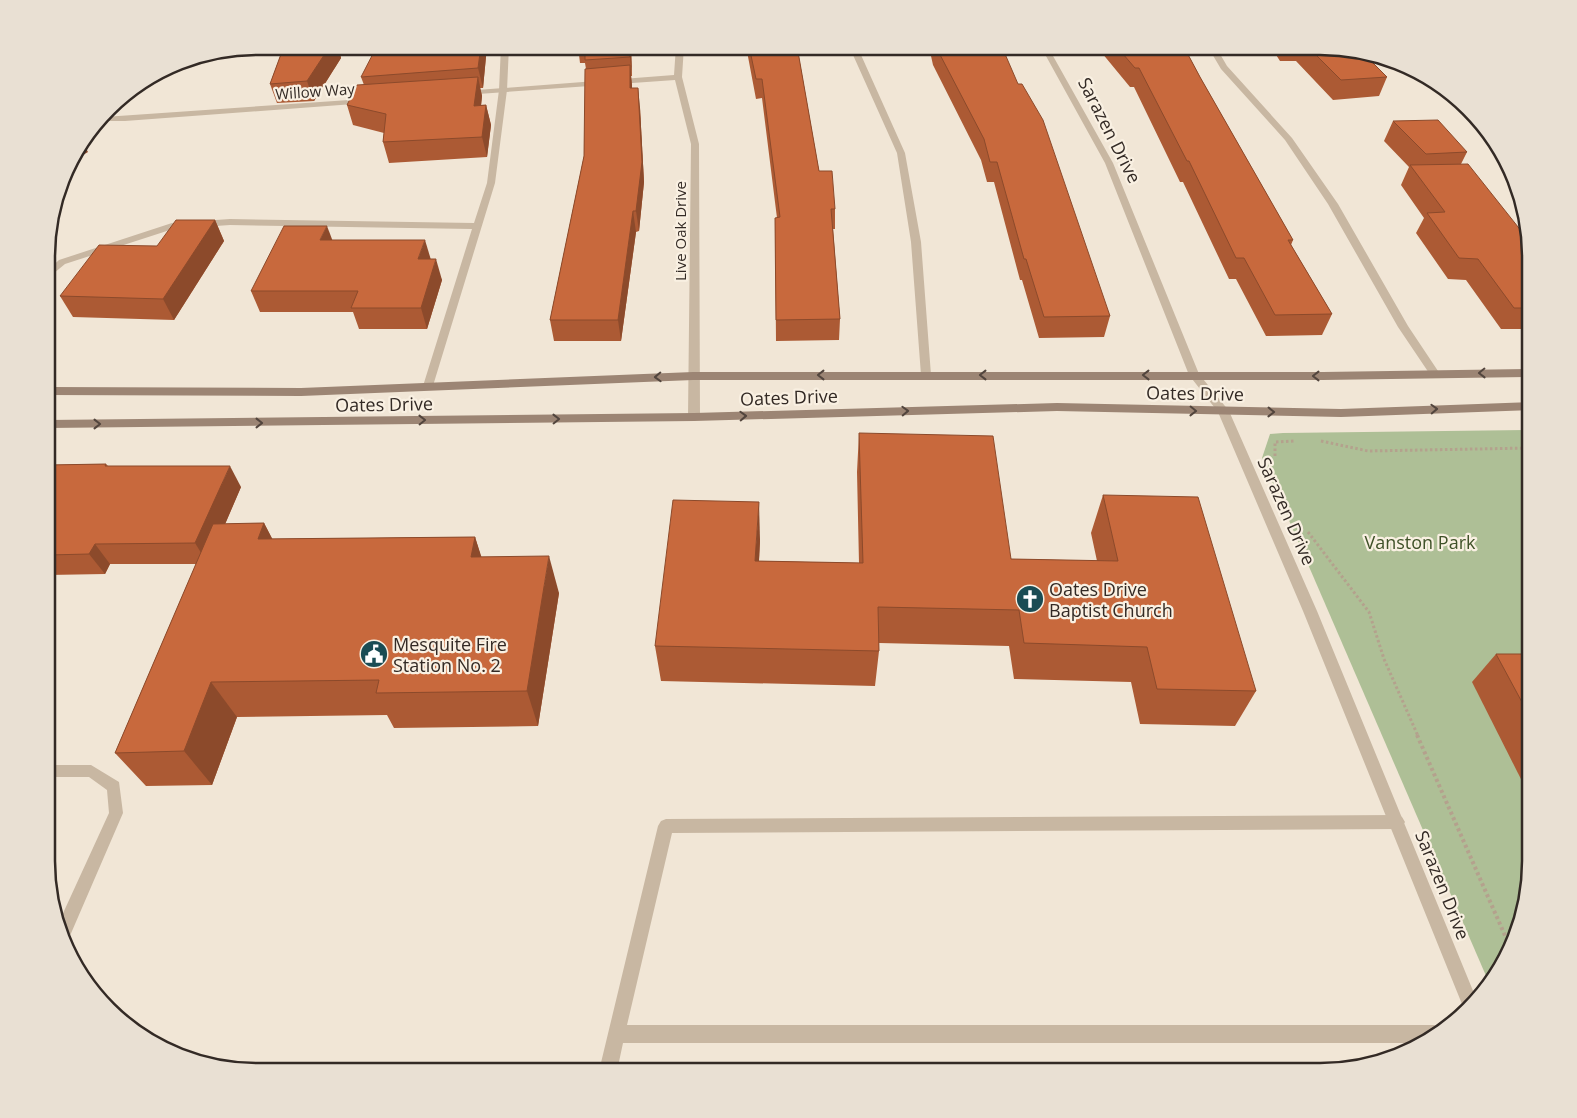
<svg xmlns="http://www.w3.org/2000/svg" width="1577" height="1118" font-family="'Open Sans',sans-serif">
<rect width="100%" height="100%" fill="#f1e6d6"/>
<polygon fill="#aebf96" points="1530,430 1530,875 1519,929 1490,985 1262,458 1270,434 1283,433"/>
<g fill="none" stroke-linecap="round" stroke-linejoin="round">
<g stroke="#b4a18d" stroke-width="3" stroke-dasharray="2.5 2.5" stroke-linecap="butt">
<polyline points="1321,441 1368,451 1530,448"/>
<polyline points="1275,456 1275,442 1295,441"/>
<polyline points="1308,532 1369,612 1384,659 1418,736"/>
</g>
<polyline stroke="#b4a18d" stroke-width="4" stroke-dasharray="3 3" stroke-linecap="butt" points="1417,735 1510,947"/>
<g fill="#c8b7a2" fill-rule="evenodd">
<polygon points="501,46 509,46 507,90 495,183 432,389 428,390 423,386 472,229 230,225 173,229 65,264 48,278 48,270 59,260 172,223 230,219 474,223 487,183 499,90"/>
<polygon points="849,46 857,46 905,153 921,242 931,375 926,379 921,375 911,242 897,153"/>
<polygon points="1208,47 1216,47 1227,66 1292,138 1338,204 1408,326 1440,374 1439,376 1431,376 1398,327 1328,204 1285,140 1221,69"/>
<polygon points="48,765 91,765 119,782 123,813 69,938 65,939 59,922 109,813 107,790 89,777 48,777"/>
<polygon points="1397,815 1402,817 1405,822 1402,827 1397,829 672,833 627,1025 1434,1025 1440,1028 1423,1043 623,1043 617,1071 599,1071 658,826 661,821 666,819"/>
</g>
<g fill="#c8b7a2" fill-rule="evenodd">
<polygon points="676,46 684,46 682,77 699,144 700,417 694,421 688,417 691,144 675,80 464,95 460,93 464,91 674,75"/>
<polygon points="1041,47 1048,47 1113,163 1199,374 1229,411 1317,611 1476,998 1464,1009 1303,611 1218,412 1189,375 1105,163"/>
<polygon points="1436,83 1447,89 1455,97 1503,152 1504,157 1501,156 1436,87"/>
<polygon points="364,99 368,101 367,103 125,121 100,121 104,117"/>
</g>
<g fill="#9c8574" fill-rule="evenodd">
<polygon points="1530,369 1530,377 1323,380 693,380 301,396 48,395 48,387 301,388 693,372 1323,372"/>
<polygon points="1530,402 1530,410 1341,417 1057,411 694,421 48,428 48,420 694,413 1057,403 1341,409"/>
</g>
</g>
<g fill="#ac5a34">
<polygon points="284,46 338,46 341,58 314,101 277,103 270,84"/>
<polygon points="487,46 483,88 480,88 482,96 481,105 486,105 491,125 487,157 389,163 383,142 384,133 353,125 347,105 364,85 361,77"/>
<polygon points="578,46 631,46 632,76 631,76 632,88 640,108 644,182 639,231 636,232 621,341 554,341 550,320 584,156 586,69 585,63 580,63"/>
<polygon points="746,46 797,46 819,171 835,209 835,229 833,229 840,319 839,340 776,341 775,218 777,218 762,98 756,99"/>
<polygon points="929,47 1002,47 1110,316 1104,337 1039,338 1022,280 1020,280 994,182 987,182 981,160 933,65"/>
<polygon points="1097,47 1184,47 1200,77 1293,240 1291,245 1332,314 1322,335 1266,336 1236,279 1229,279 1183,182 1180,182 1134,87 1130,87"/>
<polygon points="1271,47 1334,47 1387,77 1379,96 1333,100 1296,61 1280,61"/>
<polygon points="1393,121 1467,152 1461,164 1530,243 1530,329 1501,329 1466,280 1448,279 1416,233 1424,218 1401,185 1409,167 1384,141"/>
<polygon points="215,220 224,241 174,320 73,317 60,296 157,246"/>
<polygon points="333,240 431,259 442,280 427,329 359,329 353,312 260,312 251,291"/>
<polygon points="859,433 1011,559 1097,561 1091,533 1103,495 1256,691 1235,726 1140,724 1131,682 1014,679 1009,646 879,643 879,651 875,686 661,681 655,646 760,540 759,561 859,563 857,472"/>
<polygon points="106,464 108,466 241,487 225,524 264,523 272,539 475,537 481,557 559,593 538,726 394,728 387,715 237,717 212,785 146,786 115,753 196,564 110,564 105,574 48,575 48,465"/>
<polygon points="1496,654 1530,654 1530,797 1472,682"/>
</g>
<g fill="#8c4a2b">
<polygon points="330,46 338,46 341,58 314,101 307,81"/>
<polygon points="481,46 487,46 483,88 478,68"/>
<polygon points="629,46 631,46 632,76 630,57"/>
<polygon points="630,65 632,85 632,108 630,88"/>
<polygon points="478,77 482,96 479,126 474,106"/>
<polygon points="638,88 640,108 644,182 639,231 636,211"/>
<polygon points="486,105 491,125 487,157 482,137"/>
<polygon points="83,143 88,152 68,164 68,163"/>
<polygon points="633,211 636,232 621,341 618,320"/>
<polygon points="215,220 224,241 174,320 163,299"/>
<polygon points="327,226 335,247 320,240"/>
<polygon points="425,240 431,260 418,259"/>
<polygon points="436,259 442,280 427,329 421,308"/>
<polygon points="230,466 241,487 208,564 195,543"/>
<polygon points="759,502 760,540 757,598 755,561"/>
<polygon points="264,523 284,561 258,539"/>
<polygon points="475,537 487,574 471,557"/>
<polygon points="95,544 110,564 105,574 89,554"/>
<polygon points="549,556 559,593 538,726 527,691"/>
<polygon points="211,682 237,717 212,785 184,751"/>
</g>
<g fill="#c8693d" stroke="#8c4a2b">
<polygon points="284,46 330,46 307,81 270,84"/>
<polygon points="377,46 481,46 478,68 361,77"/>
<polygon points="585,46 629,46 630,57 585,60"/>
<polygon points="749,46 797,46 819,171 832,171 835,209 831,209 840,319 776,320 775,218 780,217 762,79 756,79"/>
<polygon points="936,47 1002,47 1018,84 1022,84 1043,120 1110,316 1044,317 1026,259 1024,259 997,162 990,162 984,139"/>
<polygon points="1117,47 1184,47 1200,77 1293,240 1288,240 1332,314 1275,315 1244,258 1236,258 1189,161 1187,161 1139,68 1135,68"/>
<polygon points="1308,47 1334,47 1362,52 1387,77 1341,80"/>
<polygon points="630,65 630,88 638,88 642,162 636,211 633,211 618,320 550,320 584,156 585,69"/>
<polygon points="478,77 474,106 486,105 482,137 383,142 386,114 347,105 357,85"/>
<polygon points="1438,120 1467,152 1426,154 1393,121"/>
<polygon points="1468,164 1530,242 1530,308 1514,308 1478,259 1459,258 1427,213 1445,212 1410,165"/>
<polygon points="176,220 215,220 163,299 60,296 99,245 157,246"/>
<polygon points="284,226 327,226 320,240 425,240 418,259 436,259 421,308 351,308 358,291 251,291"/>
<polygon points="859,433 993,436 1011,559 1118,561 1103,495 1198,497 1256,691 1157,689 1147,647 1024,643 1019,610 878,607 879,651 655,646 673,500 759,502 755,561 863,563"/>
<polygon points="106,464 105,466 230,466 195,543 95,544 89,554 48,555 48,465"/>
<polygon points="264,523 258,539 475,537 471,557 549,556 527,691 376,693 379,680 211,682 184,751 115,753 213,524"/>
<polygon points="1496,654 1530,654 1530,717"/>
</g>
<defs><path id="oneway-chevron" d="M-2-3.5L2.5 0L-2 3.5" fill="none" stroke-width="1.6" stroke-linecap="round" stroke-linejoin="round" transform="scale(1.25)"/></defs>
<g stroke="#52453d">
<use href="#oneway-chevron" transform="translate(1482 373) rotate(179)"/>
<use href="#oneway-chevron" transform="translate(821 375) rotate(180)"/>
<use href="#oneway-chevron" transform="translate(983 375) rotate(180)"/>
<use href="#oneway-chevron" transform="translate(1146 375) rotate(180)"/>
<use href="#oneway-chevron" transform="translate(1316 376) rotate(-180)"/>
<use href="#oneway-chevron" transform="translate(658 377) rotate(178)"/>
<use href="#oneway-chevron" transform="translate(1434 409) rotate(-2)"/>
<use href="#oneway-chevron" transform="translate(905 411) rotate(-2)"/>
<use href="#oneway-chevron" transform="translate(1193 411) rotate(1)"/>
<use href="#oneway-chevron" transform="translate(1271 412) rotate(1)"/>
<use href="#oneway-chevron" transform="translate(743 416) rotate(-2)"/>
<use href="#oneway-chevron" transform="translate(556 419) rotate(-1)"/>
<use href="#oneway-chevron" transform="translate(422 420) rotate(-1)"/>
<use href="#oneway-chevron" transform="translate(259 423)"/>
<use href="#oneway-chevron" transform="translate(97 424)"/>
</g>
<defs>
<symbol id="church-disc" viewBox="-11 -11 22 22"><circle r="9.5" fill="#1a4c54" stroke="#f9f0e2"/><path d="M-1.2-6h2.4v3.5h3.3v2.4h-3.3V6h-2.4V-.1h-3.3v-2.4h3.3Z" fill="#fff"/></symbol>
<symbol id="civic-disc" viewBox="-11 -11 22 22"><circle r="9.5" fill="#1a4c54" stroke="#f9f0e2"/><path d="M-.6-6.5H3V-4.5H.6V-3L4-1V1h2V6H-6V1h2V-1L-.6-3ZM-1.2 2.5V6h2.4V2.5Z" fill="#fff"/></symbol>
</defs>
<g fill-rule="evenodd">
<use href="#church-disc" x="1014" y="583" width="32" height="32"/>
<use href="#civic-disc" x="358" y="638" width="32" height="32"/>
</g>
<g text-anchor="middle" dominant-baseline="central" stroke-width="4.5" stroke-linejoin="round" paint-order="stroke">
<g font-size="15" fill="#332a25" stroke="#f9f0e2">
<text transform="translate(315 91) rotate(-4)">Willow Way</text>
<text transform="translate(680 231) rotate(-90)">Live Oak Drive</text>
</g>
<g font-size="18" fill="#332a25" stroke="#f9f0e2">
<text transform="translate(1110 130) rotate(63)">Sarazen Drive</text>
<text transform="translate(1195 393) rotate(1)">Oates Drive</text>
<text transform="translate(789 397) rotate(-2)">Oates Drive</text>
<text transform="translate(384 404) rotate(-1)">Oates Drive</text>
<text transform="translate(1287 511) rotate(66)">Sarazen Drive</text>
<text transform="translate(1443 885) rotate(68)">Sarazen Drive</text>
</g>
<g font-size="18" fill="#3f5128" stroke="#f9f0e2">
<text x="1420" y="542">Vanston Park</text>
</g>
<g font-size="18" fill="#332a25" stroke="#f9f0e2" text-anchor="start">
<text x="1049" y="589">Oates Drive<tspan x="1049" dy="21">Baptist Church</tspan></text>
<text x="393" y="644">Mesquite Fire<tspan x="393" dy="21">Station No. 2</tspan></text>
</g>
</g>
<path d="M0 0H1577V1118H0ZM257 55H1320A202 202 0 0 1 1522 257V861A202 202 0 0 1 1320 1063H257A202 202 0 0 1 55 861V257A202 202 0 0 1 257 55Z" fill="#e9e0d3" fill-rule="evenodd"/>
<path fill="none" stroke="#332a25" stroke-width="2.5" d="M257 55H1320A202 202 0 0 1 1522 257V861A202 202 0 0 1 1320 1063H257A202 202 0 0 1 55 861V257A202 202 0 0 1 257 55Z"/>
</svg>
